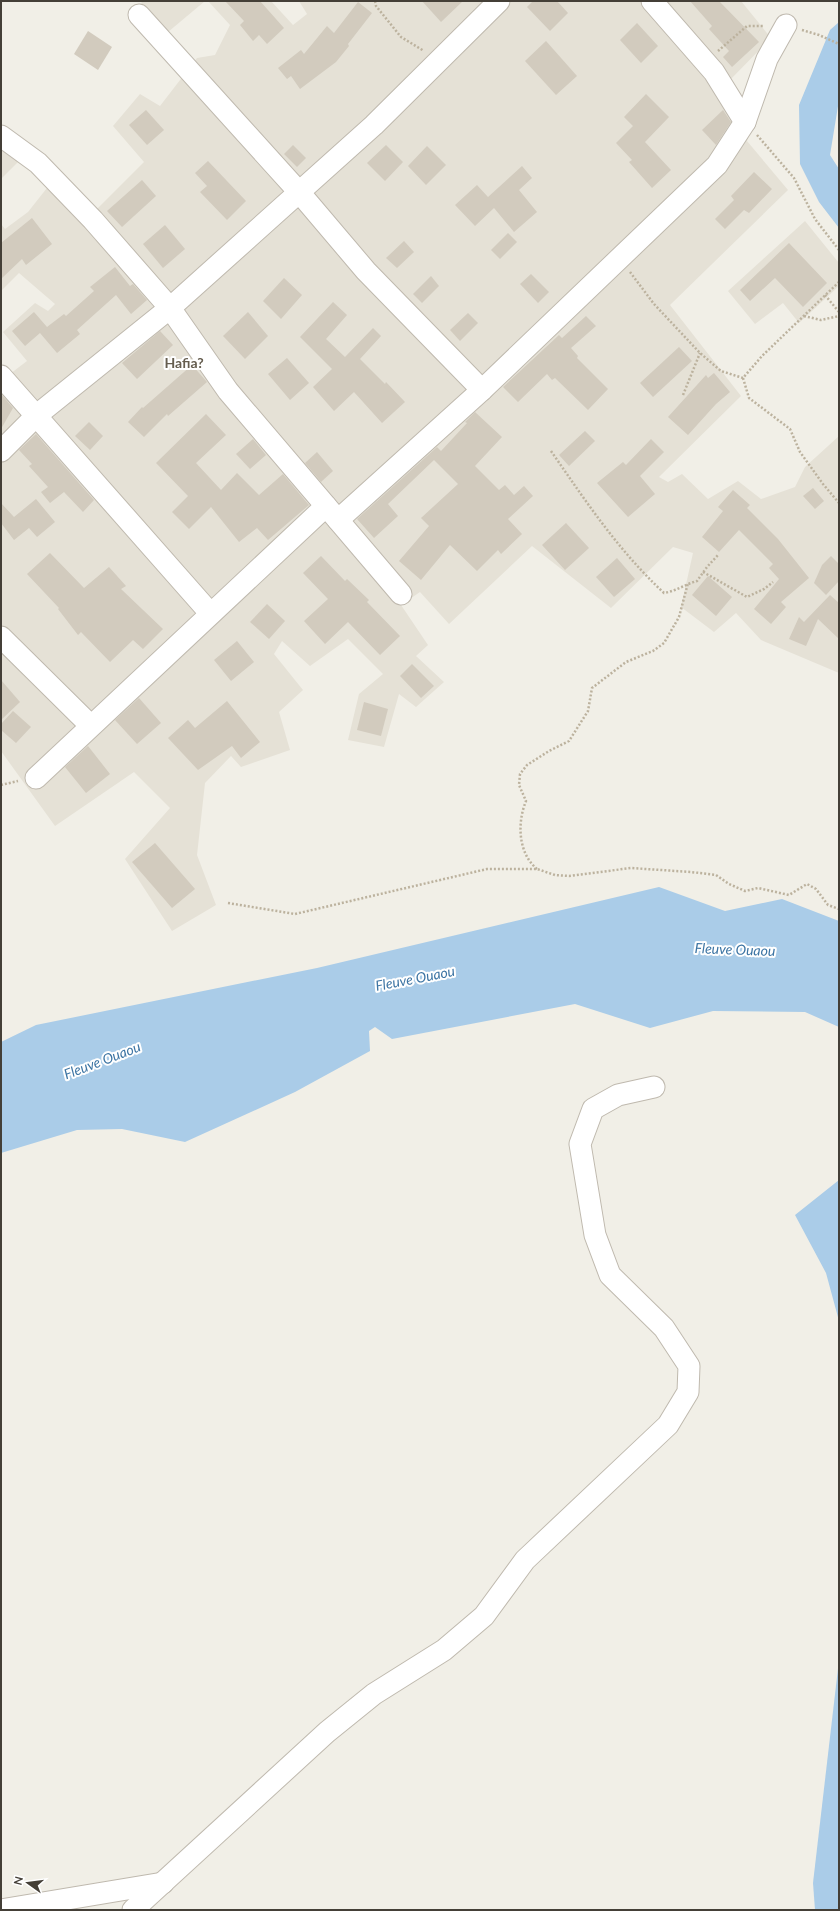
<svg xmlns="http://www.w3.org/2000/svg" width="840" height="1911" font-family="Lato,sans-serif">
<rect width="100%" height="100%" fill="#f1efe7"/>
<g fill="#e5e1d6">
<polygon points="141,1 205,1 168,32 150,30"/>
<polygon points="208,1 271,1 293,25 307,14 299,1 741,1 771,38 729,81 754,118 747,141 788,190 670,305 741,396 659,477 668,482 682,474 708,499 738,481 761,499 795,487 805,467 839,436 839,673 761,640 736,613 714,632 681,607 693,553 673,547 611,608 532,546 449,624 420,592 401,605 428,645 416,656 444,682 416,707 399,694 384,747 348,740 359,694 383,674 348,639 310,666 282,641 274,654 303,690 279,712 290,750 241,767 231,756 205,783 197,855 216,905 172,931 125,859 170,808 134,772 55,826 1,751 1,370 6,377 27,361 3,332 35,303 48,311 55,304 19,273 1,291 1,224 5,229 28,212 58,174 95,211 144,162 113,126 140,94 160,106 197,58 215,55 230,25"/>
<polygon points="1,136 21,159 1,179"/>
<polygon points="805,221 839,263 839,286 799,323 783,303 755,324 728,291"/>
</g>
<g fill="#aacce8">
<polygon points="839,22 839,100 830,155 839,169 839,228 819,202 800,164 799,105 830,30"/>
<polygon points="659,887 725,911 782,899 839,921 839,1027 805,1012 713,1011 650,1028 575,1004 392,1039 375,1027 369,1031 370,1051 295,1092 185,1142 122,1129 77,1130 1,1153 1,1042 36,1025 317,968"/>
<polygon points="839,1180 839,1321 826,1273 795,1215"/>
<polygon points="839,1660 839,1910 815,1910 813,1883"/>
</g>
<g fill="#d2cbbe">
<polygon points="225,1 260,1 284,28 267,44 259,35 253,41 240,25 244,21"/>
<polygon points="422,1 463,1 441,22"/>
<polygon points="533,1 557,1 568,13 550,31 527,7"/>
<polygon points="690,1 719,1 759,42 732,67 723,57 729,51 709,29 712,26"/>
<polygon points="358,2 372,13 348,44 349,46 336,62 300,89 291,76 287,79 278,68 301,50 304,54 327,26 334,33"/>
<polygon points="637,23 658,46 641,63 620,40"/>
<polygon points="88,31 112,47 98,70 74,54"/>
<polygon points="546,41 577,76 556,95 525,61"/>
<polygon points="646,94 669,117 645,142 671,170 652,188 629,162 632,160 616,143 633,126 624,117"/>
<polygon points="146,110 164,130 147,145 129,125"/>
<polygon points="723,110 731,122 716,145 702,130"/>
<polygon points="293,145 306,158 297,167 284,154"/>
<polygon points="386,145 403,162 385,181 367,163"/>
<polygon points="427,146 446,165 426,185 408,166"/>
<polygon points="208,161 246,201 227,220 200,192 207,186 195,173"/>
<polygon points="522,166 532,178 519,190 537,212 514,232 494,208 475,226 455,205 477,185 488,197"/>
<polygon points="754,172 772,189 749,213 744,210 725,229 715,219 734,200 731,196"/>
<polygon points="142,180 156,196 122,227 107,211"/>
<polygon points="32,218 52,244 26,265 22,259 1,279 1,243"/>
<polygon points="165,225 185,249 163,268 143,244"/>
<polygon points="508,233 517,242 500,259 491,250"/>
<polygon points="404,241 414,252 397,268 386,258"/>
<polygon points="789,243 827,283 803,307 775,278 750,301 740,290"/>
<polygon points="115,267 130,286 133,284 147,300 131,314 116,295 77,330 80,334 57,353 40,333 25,346 12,331 34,312 47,327 64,314 66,316 94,291 90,287"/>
<polygon points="531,274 549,292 538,303 520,284"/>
<polygon points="431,276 439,286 422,303 413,294"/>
<polygon points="284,278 302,295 281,319 263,301"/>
<polygon points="333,302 347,315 326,339 345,357 373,328 381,336 360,359 385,384 386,382 405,402 382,423 354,392 334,411 313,387 332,369 300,337"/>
<polygon points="248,312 268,336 245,359 223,336"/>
<polygon points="468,313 478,323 460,341 450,330"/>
<polygon points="586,316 596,326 571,348 578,356 577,358 608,389 588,410 555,378 552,380 547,374 518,402 503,387 559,335 562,338"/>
<polygon points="160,331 173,345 137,379 122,363"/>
<polygon points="679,347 692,361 653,397 640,383"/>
<polygon points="287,358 309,383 290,400 268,374"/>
<polygon points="192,365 207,382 168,416 167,414 144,437 128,422 142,407 143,408"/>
<polygon points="714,373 730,392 716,404 688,435 668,417 706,375 708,378"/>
<polygon points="1,394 13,408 1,429"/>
<polygon points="475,412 502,437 475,466 499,490 505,485 514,495 524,486 533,496 508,519 522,534 501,554 498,550 477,571 450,545 421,580 399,561 429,526 421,518 458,484 434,460 388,504 398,516 374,538 357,519 437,447 441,451 467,423 465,422"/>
<polygon points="206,414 226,435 196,463 221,490 237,473 259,495 283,474 309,505 268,540 257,528 239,542 211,507 189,529 172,512 188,496 156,463"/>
<polygon points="89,422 103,436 90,450 75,436"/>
<polygon points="585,431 595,441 569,466 559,455"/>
<polygon points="36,434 94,500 83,512 64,492 50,503 41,492 48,487 29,466 32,464 19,450"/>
<polygon points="253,439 266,455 250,469 236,454"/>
<polygon points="651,439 664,452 640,476 655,494 628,517 597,483 623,462 626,465"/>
<polygon points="317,452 333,471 321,482 305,463"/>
<polygon points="813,488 824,501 815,509 803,496"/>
<polygon points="733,490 750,505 747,508 778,539 809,578 781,602 786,607 771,624 754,609 779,579 769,568 773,564 739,530 719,552 702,537 723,511 718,507"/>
<polygon points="36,499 55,522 37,537 29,528 14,540 1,523 1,503 14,517"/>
<polygon points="566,523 589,548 565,570 542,545"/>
<polygon points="50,553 84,588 109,567 126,586 121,589 163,629 143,649 133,640 110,662 81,632 78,635 58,609 59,608 27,574"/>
<polygon points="321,556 345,581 347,579 369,600 367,602 400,636 380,655 348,622 325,644 304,621 328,599 303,573"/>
<polygon points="831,556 839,564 839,581 826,595 814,583 822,565"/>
<polygon points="617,558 635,579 614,597 596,577"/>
<polygon points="708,576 732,597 716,616 692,595"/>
<polygon points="830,595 839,603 839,639 818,619 806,646 789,639 799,617 804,622"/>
<polygon points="267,604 285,621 269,639 250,622"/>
<polygon points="237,641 254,662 231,681 214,660"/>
<polygon points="412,664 434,686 421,698 400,676"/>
<polygon points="1,680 20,702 1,720"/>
<polygon points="139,698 161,723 137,744 115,720"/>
<polygon points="227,701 260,742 241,758 232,746 198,770 168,738 188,720 195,728"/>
<polygon points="364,702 388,709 381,736 357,730"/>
<polygon points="13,711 31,727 16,743 1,730 1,724"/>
<polygon points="88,746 110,774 86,793 65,767"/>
<polygon points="155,843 195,889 172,908 132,862"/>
</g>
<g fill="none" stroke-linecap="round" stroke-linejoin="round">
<defs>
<g id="minor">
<polyline points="652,1 714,72 745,122"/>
<polyline points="139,15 299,192 366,271 482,390"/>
<polyline points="1,136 38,163 93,220 170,308 228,391 401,594"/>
<polyline points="1,376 210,613"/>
<polyline points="1,451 37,415 170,308 374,125 499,1"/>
<polyline points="338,520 482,390 717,165 745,122 767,59 786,25"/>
<polyline points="1,637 90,725"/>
<polyline points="36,778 326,506"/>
<polyline points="1,1910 163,1883"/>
<polyline points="133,1910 327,1732 374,1694 444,1650 484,1616 525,1560 668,1425 688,1392 689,1366 664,1328 610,1275 595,1235 580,1144 593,1109 618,1095 654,1087"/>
</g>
</defs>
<use href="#minor" stroke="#bfb9ae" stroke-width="23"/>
<g stroke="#bcb29e" stroke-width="2.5" stroke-dasharray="2 2" stroke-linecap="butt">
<polyline points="375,1 376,6 401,37 424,51"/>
<polyline points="802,30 819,35 839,44"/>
<polyline points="718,51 747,26 764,26"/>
<polyline points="757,135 794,178 815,219 839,250"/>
<polyline points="630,272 654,304 700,353 721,371 743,378 762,356 839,282"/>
<polyline points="825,295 839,312"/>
<polyline points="804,316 821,320 839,316"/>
<polyline points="743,378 749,398 790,429 800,452 823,484 839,503"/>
<polyline points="683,395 700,353"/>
<path d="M551 451C587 503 618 550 664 593 676 591 686 584 697 581L707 567 718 555"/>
<polyline points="703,572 747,597 764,589 773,582"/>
<polyline points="1,785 18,781"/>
<path d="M537 869C518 853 517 823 526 801L519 785 520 774 527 765 549 751 569 741 588 711 592 688 626 662 653 651 664 643 679 617 688 583"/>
<polyline points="228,903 295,914 487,869 537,869 555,875 569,876 631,868 691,872 716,875 729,884 745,891 758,888 789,895 807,884 816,889 828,905 839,909"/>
</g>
<use href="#minor" stroke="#fff" stroke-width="21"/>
</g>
<g text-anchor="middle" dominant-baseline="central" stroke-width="4" stroke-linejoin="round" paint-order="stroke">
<g font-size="14" font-weight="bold" fill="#655d4f" stroke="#fff">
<text x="184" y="362">Hafia?</text>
</g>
<g font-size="14" font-style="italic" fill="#3c74a3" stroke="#fff">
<text transform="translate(735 949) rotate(2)">Fleuve Ouaou</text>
<text transform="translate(415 978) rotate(-11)">Fleuve Ouaou</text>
<text transform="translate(102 1060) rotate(-21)">Fleuve Ouaou</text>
</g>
</g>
<rect width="840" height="1911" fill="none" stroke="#443f37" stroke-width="4"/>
<g transform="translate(28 1883) rotate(284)" stroke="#ffffff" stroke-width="3" paint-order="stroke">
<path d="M0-3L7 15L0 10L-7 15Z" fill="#443f37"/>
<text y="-6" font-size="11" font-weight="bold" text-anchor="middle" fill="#443f37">N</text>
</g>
</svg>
